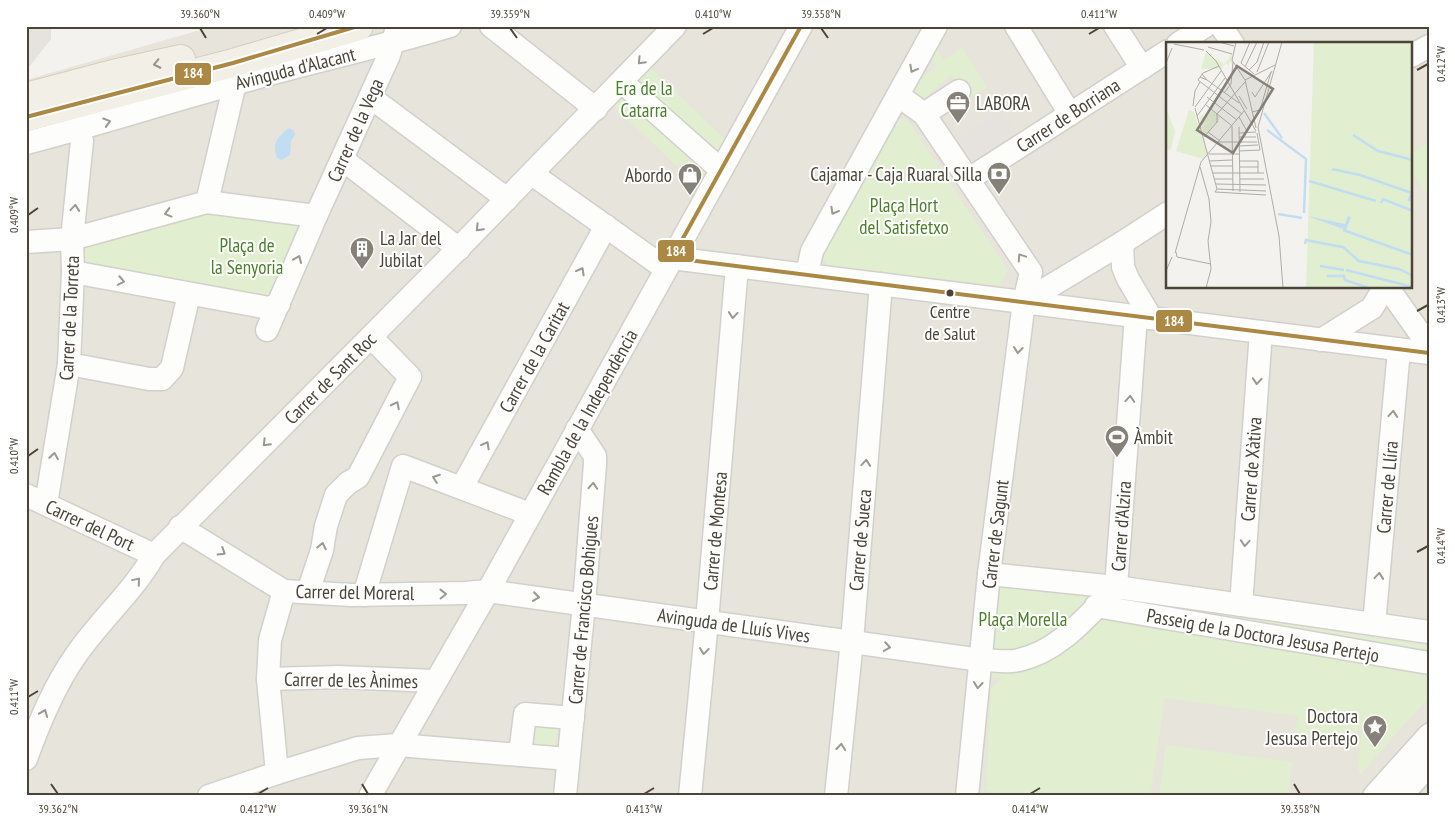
<svg xmlns="http://www.w3.org/2000/svg" width="1455" height="822" font-family="'PT Sans Narrow',sans-serif">
<rect width="100%" height="100%" fill="#f4f2ee"/>
<path fill="#e7e4dc" fill-rule="evenodd" d="M214 26H1429V796H26V80ZM1168 44H1411V288H1168Z"/>
<polygon fill="#eae5da" points="1429,61 1429,327 1403,288 1411,288 1411,72"/>
<g fill="#e1eecf">
<polygon points="962,47 987,87 966,100 952,75 921,101 910,89 936,66 930,56 933,52 938,50 944,60"/>
<polygon points="643,60 733,147 707,195 605,98"/>
<polygon points="893,118 907,119 1008,270 1000,286 828,266 818,249"/>
<polygon points="1429,141 1429,196 1411,170 1411,153"/>
<polygon points="193,211 299,222 279,294 268,298 87,268 82,262 83,248 97,236"/>
<polygon points="994,582 1102,594 1066,628 1014,656 986,649"/>
<polygon points="1116,602 1147,603 1429,646 1429,697 1360,775 1358,767 1362,729 1342,741 1295,732 1298,716 1165,698 1150,796 1019,796 986,791 991,688 1002,678 992,677 993,670 1031,668 1081,641"/>
<polygon points="535,727 558,728 555,746 534,746"/>
<polygon points="1166,745 1292,762 1289,792 1320,796 1159,796"/>
</g>
<g fill="#e6e3df">
<polygon points="26,26 51,26 51,39 26,71"/>
<polygon points="1001,110 1015,131 975,157 968,155 957,140"/>
</g>
<path fill="#c0ddf1" d="M289 128 294 131 295 135 291 141 290 155 282 160 278 159C271 145 277 137 289 128Z"/>
<g fill="none" stroke-linecap="round" stroke-linejoin="round">
<defs>
<g id="minor">
<polyline points="491,26 596,109"/>
<polyline points="1016,26 1070,114"/>
<polyline points="1115,26 1142,68"/>
<polyline points="1221,26 1233,44"/>
<polyline points="1178,44 1205,26"/>
<polyline points="1411,56 1429,46"/>
<polyline points="622,82 721,170"/>
<polyline points="899,96 924,114 1031,272 1024,302 989,574 967,796"/>
<polyline points="370,97 507,199"/>
<polyline points="924,114 959,91"/>
<path d="M26 143C96 125 164 103 234 84 305 63 378 48 450 26"/>
<polyline points="342,159 459,249"/>
<polyline points="532,174 666,269"/>
<polyline points="969,179 1168,51"/>
<polyline points="207,202 235,83"/>
<polyline points="316,216 389,55 396,31"/>
<polyline points="26,242 72,239 207,202 316,216 267,330"/>
<polyline points="1122,243 1123,267 1128,279 1151,318"/>
<polyline points="672,258 1429,353"/>
<polyline points="73,272 269,308 279,304"/>
<polyline points="807,274 812,251 936,26"/>
<polyline points="1388,288 1429,346"/>
<polyline points="1024,302 1122,243 1168,213"/>
<polyline points="1321,340 1372,308 1384,288"/>
<polyline points="69,364 149,379 162,379 172,368 189,294"/>
<polyline points="462,487 606,226"/>
<polyline points="26,495 154,555"/>
<polyline points="46,504 69,364 73,272 72,239 82,141 79,130"/>
<path d="M180 527 284 591 351 595 465 593 488 591 981 660C993 660 1008 663 1019 660 1060 651 1088 615 1116 587"/>
<polyline points="989,574 1116,587 1429,632"/>
<polyline points="1116,587 1136,316"/>
<polyline points="308,592 322,550 326,526 336,495 348,483 358,477 410,377 371,337"/>
<polyline points="364,595 403,466 530,514"/>
<polyline points="1241,605 1261,332"/>
<polyline points="1096,606 1429,663"/>
<polyline points="1374,624 1399,350"/>
<polyline points="268,679 339,677 435,681"/>
<polyline points="520,754 525,714 573,718"/>
<path d="M26 759C39 723 54 686 76 655 100 620 133 592 154 555L457 250 675 26"/>
<polyline points="277,773 268,679 270,640 284,591"/>
<polyline points="209,796 277,773 358,748 398,745 568,759"/>
<polyline points="370,796 488,591 801,26"/>
<polyline points="565,796 584,604 595,464 595,456 577,429"/>
<polyline points="690,796 707,621 737,266"/>
<polyline points="836,796 852,641 881,284"/>
<polyline points="1374,796 1429,735"/>
<polyline points="1401,796 1429,765"/>
</g>
<g id="major">
<polyline points="26,97 113,74 181,59"/>
<polyline points="26,117 233,63 359,26"/>
</g>
</defs>
<use href="#minor" stroke="#d2d0cb" stroke-width="25"/>
<use href="#major" stroke="#d6cebb" stroke-width="30"/>
<use href="#minor" stroke="#fdfdfc" stroke-width="22"/>
<use href="#major" stroke="#f2efe6" stroke-width="28"/>
<defs>
<g id="bus-1">
<polyline points="801,26 672,258 1429,353"/>
<polyline points="26,117 233,63 358,26"/>
</g>
</defs>
<use href="#bus-1" stroke="#fff" stroke-width="8"/>
<use href="#bus-1" stroke="#ab8843" stroke-width="4"/>
</g>
<defs><path id="oneway-chevron" d="M-2-3.5L2.5 0L-2 3.5" fill="none" stroke-width="1.6" stroke-linecap="round" stroke-linejoin="round" transform="scale(1.25)"/></defs>
<g stroke="#9b9791">
<use href="#oneway-chevron" transform="translate(641 61) rotate(134)"/>
<use href="#oneway-chevron" transform="translate(913 69) rotate(119)"/>
<use href="#oneway-chevron" transform="translate(107 122) rotate(-17)"/>
<use href="#oneway-chevron" transform="translate(75 208) rotate(-85)"/>
<use href="#oneway-chevron" transform="translate(834 211) rotate(119)"/>
<use href="#oneway-chevron" transform="translate(168 213) rotate(165)"/>
<use href="#oneway-chevron" transform="translate(479 228) rotate(134)"/>
<use href="#oneway-chevron" transform="translate(1021 257) rotate(-124)"/>
<use href="#oneway-chevron" transform="translate(298 259) rotate(-67)"/>
<use href="#oneway-chevron" transform="translate(581 271) rotate(-61)"/>
<use href="#oneway-chevron" transform="translate(121 281) rotate(11)"/>
<use href="#oneway-chevron" transform="translate(733 315) rotate(95)"/>
<use href="#oneway-chevron" transform="translate(1018 350) rotate(97)"/>
<use href="#oneway-chevron" transform="translate(1257 381) rotate(94)"/>
<use href="#oneway-chevron" transform="translate(1130 399) rotate(-86)"/>
<use href="#oneway-chevron" transform="translate(396 405) rotate(-63)"/>
<use href="#oneway-chevron" transform="translate(1393 414) rotate(-85)"/>
<use href="#oneway-chevron" transform="translate(266 443) rotate(135)"/>
<use href="#oneway-chevron" transform="translate(486 445) rotate(-61)"/>
<use href="#oneway-chevron" transform="translate(54 456) rotate(-81)"/>
<use href="#oneway-chevron" transform="translate(866 463) rotate(-85)"/>
<use href="#oneway-chevron" transform="translate(436 478) rotate(-160)"/>
<use href="#oneway-chevron" transform="translate(593 486) rotate(-86)"/>
<use href="#oneway-chevron" transform="translate(1245 543) rotate(94)"/>
<use href="#oneway-chevron" transform="translate(322 546) rotate(-78)"/>
<use href="#oneway-chevron" transform="translate(222 552) rotate(32)"/>
<use href="#oneway-chevron" transform="translate(1379 576) rotate(-85)"/>
<use href="#oneway-chevron" transform="translate(137 581) rotate(-50)"/>
<use href="#oneway-chevron" transform="translate(443 594) rotate(-1)"/>
<use href="#oneway-chevron" transform="translate(536 597) rotate(8)"/>
<use href="#oneway-chevron" transform="translate(887 647) rotate(8)"/>
<use href="#oneway-chevron" transform="translate(704 651) rotate(96)"/>
<use href="#oneway-chevron" transform="translate(978 685) rotate(96)"/>
<use href="#oneway-chevron" transform="translate(44 713) rotate(-68)"/>
<use href="#oneway-chevron" transform="translate(841 747) rotate(-84)"/>
</g>
<use stroke="#969187" href="#oneway-chevron" transform="translate(157 64) rotate(168)"/>
<path fill="none" stroke="#4b4439" stroke-width="2" d="M200 28 206 38M510 28 517 38M821 28 828 38M317 34 327 28M703 34 713 28M1089 34 1099 28M1417 70 1428 64M28 215 38 208M1417 311 1428 305M28 456 38 449M1417 552 1428 546M28 697 38 691M51 784 58 794M362 784 368 794M1294 784 1300 794M258 794 268 788M644 794 654 788M1030 794 1040 788"/>
<defs>
<symbol id="office-pin" viewBox="-11 -11 22 30"><path d="M0 17L-7.5 6A9.5 9.5 0 1 1 7.5 6Z" fill="#868178" stroke="#fff"/><path d="M-6-3h4V-5.5h4V-3h4V5H-6ZM-1-4.5V-3h2v-1.5ZM-6 0V1H6V0Z" fill="#fff"/></symbol>
<symbol id="bank-pin" viewBox="-11 -11 22 30"><path d="M0 17L-7.5 6A9.5 9.5 0 1 1 7.5 6Z" fill="#868178" stroke="#fff"/><path d="M-6-4H6V4H-6ZM0-2.3a2.3 2.3 0 1 0 0 4.6a2.3 2.3 0 1 0 0-4.6Z" fill="#fff"/></symbol>
<symbol id="shop-pin" viewBox="-11 -11 22 30"><path d="M0 17L-7.5 6A9.5 9.5 0 1 1 7.5 6Z" fill="#868178" stroke="#fff"/><path d="M-5-2.5h2.3a2.7 3.5 0 0 1 5.4 0H5L5.5 6h-11ZM-1.5-2.5h3a1.5 2.3 0 0 0-3 0Z" fill="#fff"/></symbol>
<symbol id="building-pin" viewBox="-11 -11 22 30"><path d="M0 17L-7.5 6A9.5 9.5 0 1 1 7.5 6Z" fill="#868178" stroke="#fff"/><path d="M-4-6H4V6H1V3H-1V6H-4ZM-2.5-4.3h1.7v1.8h-1.7ZM.8-4.3h1.7v1.8H.8ZM-2.5-1h1.7V.8h-1.7ZM.8-1h1.7V.8H.8Z" fill="#fff"/></symbol>
<symbol id="stadium-pin" viewBox="-11 -11 22 30"><path d="M0 17L-7.5 6A9.5 9.5 0 1 1 7.5 6Z" fill="#868178" stroke="#fff"/><path d="M0-5a6.5 5 0 1 0 0 10a6.5 5 0 1 0 0-10ZM-3.5-1.8h7v3.6h-7Z" fill="#fff"/></symbol>
<symbol id="sight-pin" viewBox="-11 -11 22 30"><path d="M0 17L-7.5 6A9.5 9.5 0 1 1 7.5 6Z" fill="#868178" stroke="#fff"/><path d="M0-6L1.8-2.2L6-1.7L2.9 1.2L3.7 5.4L0 3.3L-3.7 5.4L-2.9 1.2L-6-1.7L-1.8-2.2Z" fill="#fff"/></symbol>
</defs>
<g fill-rule="evenodd">
<use href="#office-pin" x="944" y="89" width="28" height="38"/>
<use href="#bank-pin" x="985" y="160" width="28" height="38"/>
<use href="#shop-pin" x="676" y="161" width="28" height="38"/>
<use href="#building-pin" x="348" y="235" width="28" height="38"/>
<use href="#stadium-pin" x="1103" y="423" width="28" height="38"/>
<use href="#sight-pin" x="1361" y="713" width="28" height="38"/>
</g>
<circle fill="#4b4439" stroke="#fff" stroke-width="2" cx="950" cy="293" r="4.5"/>
<g text-anchor="middle" dominant-baseline="central" stroke-width="4" stroke-linejoin="round" paint-order="stroke">
<g font-size="18" fill="#4b4439" stroke="#fff">
<text x="950" y="311">Centre<tspan x="950" dy="22">de Salut</tspan></text>
</g>
<g font-size="19" fill="#4b4439" stroke="#fff">
<text transform="translate(295 68) rotate(-14)">Avinguda d'Alacant</text>
<text transform="translate(1068 115) rotate(-33)">Carrer de Borriana</text>
<text transform="translate(355 130) rotate(-66)">Carrer de la Vega</text>
<text transform="translate(69 318) rotate(-87)">Carrer de la Torreta</text>
<text transform="translate(534 357) rotate(-61)">Carrer de la Caritat</text>
<text transform="translate(330 378) rotate(-45)">Carrer de Sant Roc</text>
<text transform="translate(587 412) rotate(-61)">Rambla de la Independència</text>
<text transform="translate(1251 469) rotate(-86)">Carrer de Xàtiva</text>
<text transform="translate(1387 487) rotate(-85)">Carrer de Llíra</text>
<text transform="translate(90 525) rotate(25)">Carrer del Port</text>
<text transform="translate(1121 526) rotate(-86)">Carrer d'Alzira</text>
<text transform="translate(715 531) rotate(-85)">Carrer de Montesa</text>
<text transform="translate(995 534) rotate(-83)">Carrer de Sagunt</text>
<text transform="translate(860 540) rotate(-85)">Carrer de Sueca</text>
<text transform="translate(355 592) rotate(1)">Carrer del Moreral</text>
<text transform="translate(583 610) rotate(-85)">Carrer de Francisco Bohigues</text>
<text transform="translate(734 625) rotate(8)">Avinguda de Lluís Vives</text>
<text transform="translate(1263 635) rotate(10)">Passeig de la Doctora Jesusa Pertejo</text>
<text transform="translate(351 680) rotate(1)">Carrer de les Ànimes</text>
</g>
<g font-size="19" fill="#4a7f2a" stroke="#fff">
<text x="644" y="88">Era de la<tspan x="644" dy="22">Catarra</tspan></text>
<text x="904" y="205">Plaça Hort<tspan x="904" dy="22">del Satisfetxo</tspan></text>
<text x="247" y="245">Plaça de<tspan x="247" dy="22">la Senyoria</tspan></text>
<text x="1023" y="619">Plaça Morella</text>
</g>
<g font-size="19" fill="#4b4439" stroke="#fff" text-anchor="start">
<text x="976" y="103">LABORA</text>
<text x="982" y="174" text-anchor="end">Cajamar - Caja Ruaral Silla</text>
<text x="672" y="175" text-anchor="end">Abordo</text>
<text x="380" y="238">La Jar del<tspan x="380" dy="22">Jubilat</tspan></text>
<text x="1134" y="437">Àmbit</text>
<text x="1358" y="716" text-anchor="end">Doctora<tspan x="1358" dy="22">Jesusa Pertejo</tspan></text>
</g>
</g>
<g transform="translate(1166 42)">
<rect width="246" height="246" fill="#f4f2ee"/>
<path d="M148 0H246V246H140ZM40 10 58 22 66 12V22L63 19V24L60 21 55 27H35ZM0 66 9 89 5 108 0 107ZM23 68 28 70 41 111 37 117 10 109ZM46 69 55 75 39 93 36 85 45 79 36 83 34 76 36 73 40 76Z" fill="#e1eecf"/>
<path d="M141 174 179 182 182 174 185 175 180 188Z" fill="#c0ddf1"/>
<path fill="none" stroke="#c0ddf1" stroke-width="2.5" d="M98 71 116 96M101 88 140 117 138 171M187 93 212 109 247 118M166 127 194 133 246 151 243 158 247 160M143 139 210 159M215 161 217 157 247 169M112 172 136 176M177 188 247 213M139 202 140 198 160 202M160 202 177 205 193 219 233 227 247 234M154 224 178 228M180 228 247 245M161 234H178L179 238 203 246"/>
<path fill="none" stroke="#b0aca6" stroke-width="1" d="M53 0 68 4M70 0 66 18 79 38 90 86M84 0 75 21 88 32M116 0 92 85 113 194 117 246M8 2 38 8M42 5 66 12M40 9 50 19 90 89M0 21 6 6M53 24 37 31 32 38 76 72M79 25 91 0M83 28 91 20 98 0M91 30 103 0M34 35 41 38 36 32M41 38 73 61M79 38 109 23M86 50 89 55 106 29M58 51 65 42 67 20M73 54 81 67M41 55 71 78M40 63 66 84M27 64 29 49 34 40M29 65 55 29M29 66 51 147M86 70 94 68 105 30M31 74 59 36M73 75 82 91M51 80V72L79 40M66 84 67 149M73 85 74 150M42 90 54 99M73 91 90 90M38 95 52 79M73 95H90M52 100H91M73 104 92 103M73 109 94 108 91 91M43 112H73M43 119 66 118M74 119H92V131M45 124H66M34 125 43 157 45 180 42 199 45 227 40 246M74 125H92M47 131H98M48 137H67M74 137H98M50 142 100 143M100 153 49 150 51 147 100 149M10 210 11 215 45 222M9 211 35 120 78 69M0 229 6 215"/>
<path fill="#868178" fill-opacity="0.15" stroke="#868178" stroke-width="2.5" d="M71 24 107 47 67 111 31 88Z"/>
<rect width="246" height="246" fill="none" stroke="#4b4439" stroke-width="2.5"/>
</g>
<g stroke="#fff" stroke-width="2">
<rect x="174" y="62" width="38" height="24" rx="5" fill="#ab8843"/>
<rect x="657" y="239" width="38" height="24" rx="5" fill="#ab8843"/>
<rect x="1155" y="309" width="38" height="24" rx="5" fill="#ab8843"/>
</g>
<g font-size="14" text-anchor="middle" font-weight="bold" fill="#fff">
<text x="193" y="78">184</text>
<text x="676" y="256">184</text>
<text x="1174" y="326">184</text>
</g>
<rect width="1455" height="822" fill="none" stroke="#ffffff" stroke-width="55"/>
<rect x="28" y="28" width="1400" height="766" fill="none" stroke="#4b4439" stroke-width="2"/>
<g font-size="12" text-anchor="middle" fill="#4b4439">
<text x="200" y="18">39.360°N</text>
<text x="327" y="18">0.409°W</text>
<text x="510" y="18">39.359°N</text>
<text x="713" y="18">0.410°W</text>
<text x="821" y="18">39.358°N</text>
<text x="1099" y="18">0.411°W</text>
<text transform="translate(1441 64) rotate(-90)" y="4">0.412°W</text>
<text transform="translate(14 215) rotate(-90)" y="4">0.409°W</text>
<text transform="translate(1441 305) rotate(-90)" y="4">0.413°W</text>
<text transform="translate(14 456) rotate(-90)" y="4">0.410°W</text>
<text transform="translate(1441 546) rotate(-90)" y="4">0.414°W</text>
<text transform="translate(14 697) rotate(-90)" y="4">0.411°W</text>
<text x="58" y="813">39.362°N</text>
<text x="258" y="813">0.412°W</text>
<text x="368" y="813">39.361°N</text>
<text x="644" y="813">0.413°W</text>
<text x="1030" y="813">0.414°W</text>
<text x="1300" y="813">39.358°N</text>
</g>
</svg>
